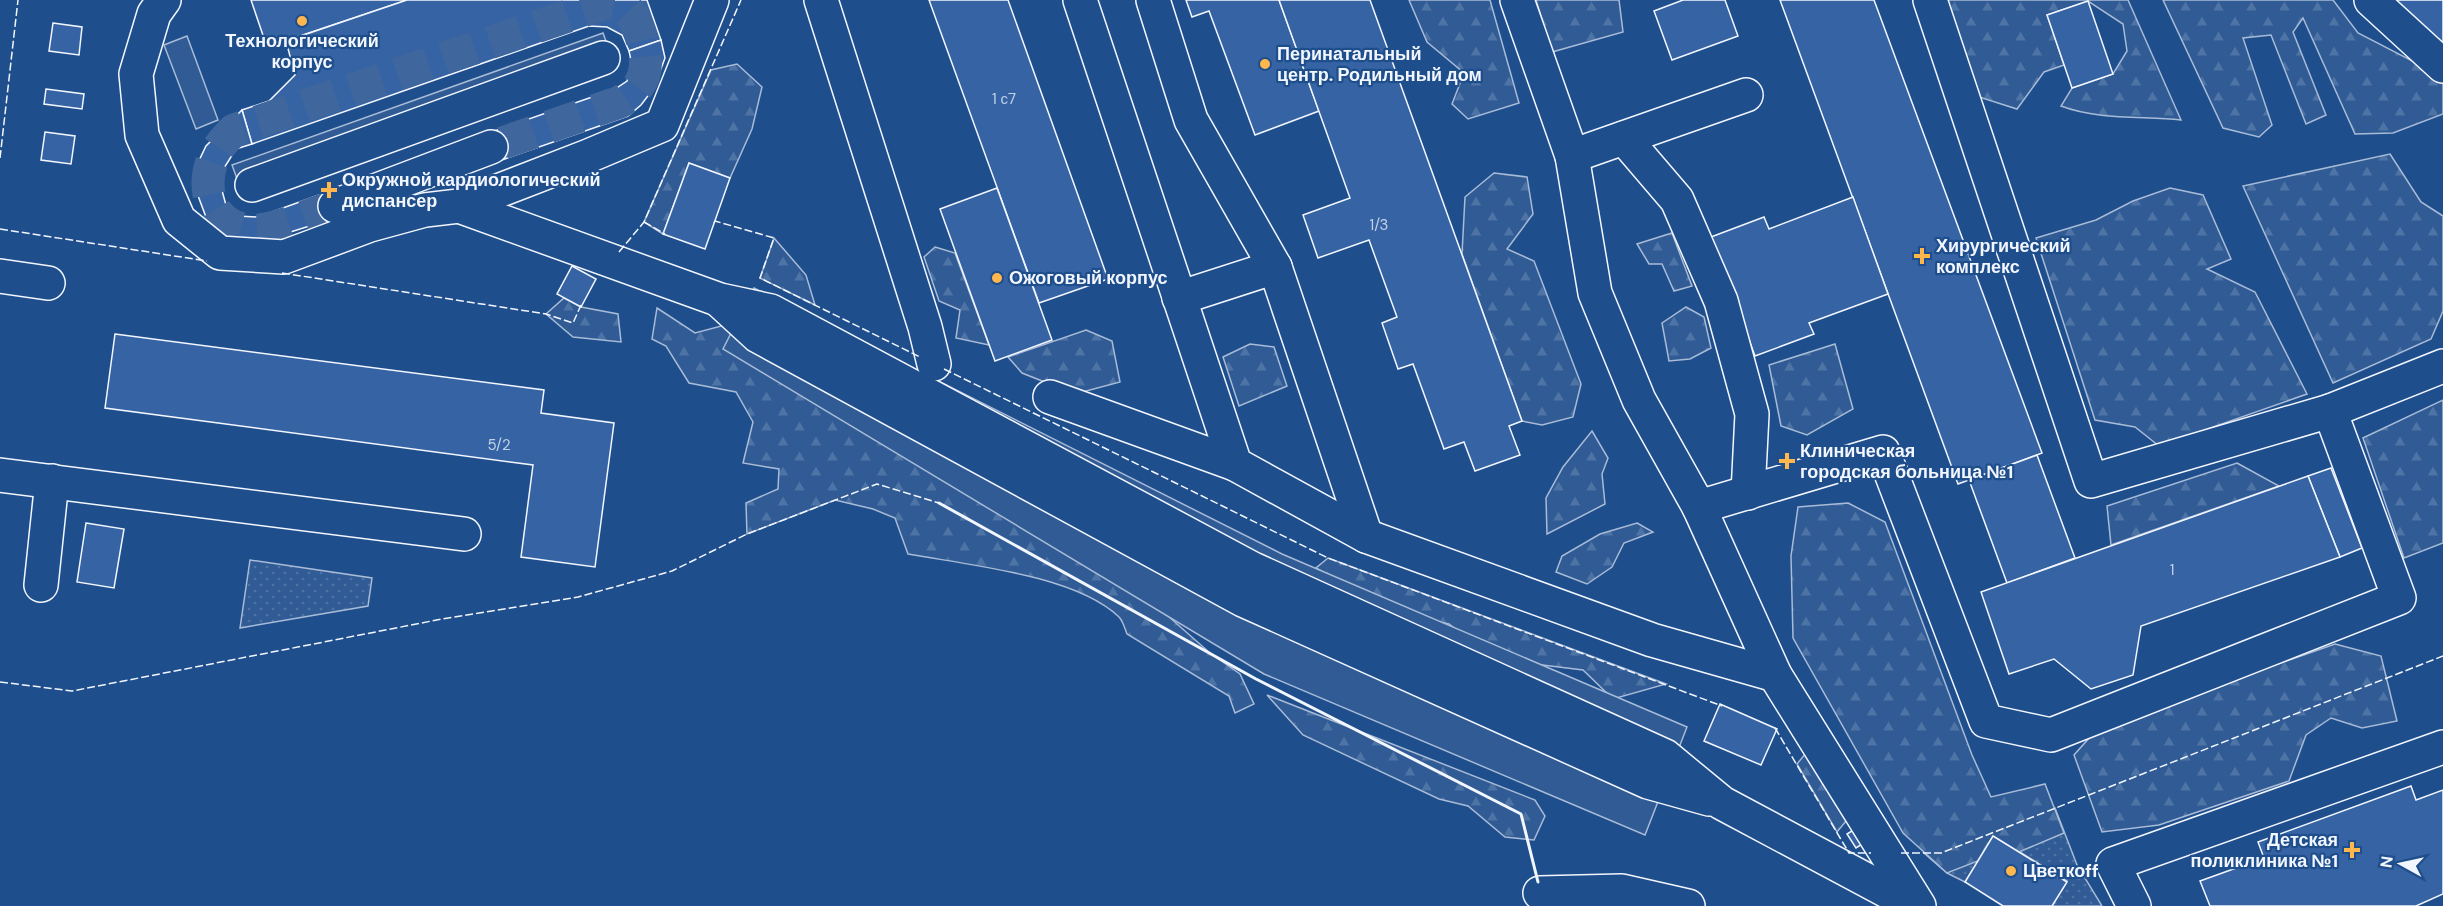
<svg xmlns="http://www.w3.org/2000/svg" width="2443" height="906" font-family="'DM Sans',sans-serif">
<defs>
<pattern id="grass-dots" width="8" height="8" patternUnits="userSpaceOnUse" patternTransform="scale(1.5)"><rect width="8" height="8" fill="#305b95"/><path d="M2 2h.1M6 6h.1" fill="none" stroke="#4e73a5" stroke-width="1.8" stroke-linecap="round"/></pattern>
<pattern id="forest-firs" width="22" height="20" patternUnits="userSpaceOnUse" patternTransform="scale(1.5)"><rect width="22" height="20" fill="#305b95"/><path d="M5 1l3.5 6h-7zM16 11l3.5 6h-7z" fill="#4e73a5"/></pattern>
</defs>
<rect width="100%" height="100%" fill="#1f4e8c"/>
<g fill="url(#grass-dots)" stroke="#a8bbd7" stroke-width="1.5">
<polygon points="250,560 372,578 368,606 240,628"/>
<polygon points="2055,808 2077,865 2102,906 2052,906 2067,881 1994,836 1965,882 1947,873 1924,853 1941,853"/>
</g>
<g fill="url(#forest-firs)" stroke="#a8bbd7" stroke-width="1.5">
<polygon points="1409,0 1490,0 1519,103 1468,119 1452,104 1464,73 1427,42"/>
<polygon points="1536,0 1619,0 1623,32 1552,52"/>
<path d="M1945 0H2128L2181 120C2142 116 2098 120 2061 106L2072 88 2113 74 2127 51 2123 24 2088 1 2047 15 2064 65 2044 72 2017 109 1979 97Z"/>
<polygon points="2163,0 2333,0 2358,33 2428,69 2443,83 2443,114 2393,133 2355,134 2303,18 2293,32 2326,115 2306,124 2271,35 2243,38 2272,125 2259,137 2223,128"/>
<polygon points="737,64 762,87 752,129 730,178 689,163 663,234 644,222 711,70"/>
<polygon points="2390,154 2421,202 2443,216 2443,311 2431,339 2333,383 2243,186"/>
<polygon points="1494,173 1527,177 1533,214 1507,249 1534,261 1581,384 1573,417 1542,425 1522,421 1462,254 1465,197"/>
<polygon points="2170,188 2203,195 2231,259 2207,269 2255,292 2307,394 2159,446 2135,427 2095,420 2036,238 2096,220 2133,201"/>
<polygon points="1672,233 1692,286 1674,291 1662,264 1649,264 1637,244"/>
<polygon points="774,238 806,275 815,305 760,278"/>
<polygon points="935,247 955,253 989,345 956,338 960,310 939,301 924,257"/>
<polygon points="564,298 581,307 618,314 621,342 573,337 546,314"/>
<polygon points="1686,307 1704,317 1711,348 1690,359 1669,361 1662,323"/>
<path d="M657 308 695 333 725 325 1168 616 1210 653 1240 674 1254 704 1235 713 1229 696 1127 634C1125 629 1123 621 1119 617 1075 575 968 565 908 554L895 518 873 509 835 500 747 534 746 503 778 489 779 469 743 463 753 422 736 392 689 383 666 346 652 339Z"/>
<polygon points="1086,330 1112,341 1120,382 1075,394 1022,373 1008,357"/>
<polygon points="1250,344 1274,347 1287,386 1239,406 1223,357"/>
<polygon points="1835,344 1853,409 1807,435 1781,426 1769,365"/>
<polygon points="2443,400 2443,543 2404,558 2363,438"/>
<polygon points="1592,431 1608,458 1602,474 1605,504 1547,534 1546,498 1563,467"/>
<polygon points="2237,463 2279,486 2111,545 2107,506"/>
<polygon points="1848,503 1885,522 1972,755 1991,797 2045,784 2064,833 2019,852 1993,836 1978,861 1947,873 1903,833 1793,638 1791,556 1798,507"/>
<polygon points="1637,523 1653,532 1624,543 1612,567 1587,584 1556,572 1562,556 1600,534"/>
<polygon points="1328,558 1666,684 1613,699 1583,670 1494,659 1449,624 1392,612 1316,568"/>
<polygon points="2335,644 2381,656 2397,721 2362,728 2331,718 2306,735 2289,781 2159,825 2102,832 2074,755 2100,726"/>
<polygon points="1267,695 1535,800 1545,816 1534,840 1505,837 1468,806 1439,799 1303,735"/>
<polygon points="1810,748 1851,815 1837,832 1797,764"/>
</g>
<g fill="#305b95" stroke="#a8bbd7" stroke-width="1.5">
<polygon points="603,33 614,63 243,195 232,165"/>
<polygon points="187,36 218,120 196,129 164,45"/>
<polygon points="754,288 1282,554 1687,727 1645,835 1264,674 723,349"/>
</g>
<g fill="#3563a3" stroke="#f2f6ff" stroke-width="1.5">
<polygon points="251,0 407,0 267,47"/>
<polygon points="407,0 647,0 661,40 629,51 622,35 607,27 589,26 252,144 242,110 269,101 295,75 286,41"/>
<polygon points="929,0 1008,0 1108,279 1039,303"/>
<polygon points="1186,0 1279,0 1319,111 1255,135 1209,11 1192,17"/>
<polygon points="1279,0 1370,0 1522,421 1509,426 1520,455 1475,471 1464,442 1444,449 1413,364 1398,369 1382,323 1397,317 1369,240 1318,258 1303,215 1350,198"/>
<polygon points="1683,0 1725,0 1738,36 1672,60 1654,11"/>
<polygon points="1780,0 1874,0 2042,453 1958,484"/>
<polygon points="2395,0 2443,0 2443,44"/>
<polygon points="2088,1 2113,74 2072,88 2047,15"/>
<polygon points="53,23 82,27 79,55 49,51"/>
<polygon points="661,40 665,58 654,88 641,105 628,116 496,162 486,134 615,89 627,81 632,65 629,51"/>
<polygon points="46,89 84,94 82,109 44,104"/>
<polygon points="242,110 252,144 236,149 224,168 221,187 226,205 238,216 258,217 330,191 338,217 259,242 237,241 219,233 206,217 197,193 196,167 206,146"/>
<polygon points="45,132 75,136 71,164 41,160"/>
<polygon points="689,163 730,178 705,249 663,234"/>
<polygon points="997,188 1052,340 995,361 940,209"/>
<polygon points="1853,197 1888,294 1809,323 1814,334 1755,356 1711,237 1764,217 1769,229"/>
<polygon points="572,266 596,279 581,307 557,294"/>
<polygon points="115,334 544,390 541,413 614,423 595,567 521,557 533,465 105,408"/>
<polygon points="2037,455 2075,558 2007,583 1969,480"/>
<polygon points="2331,468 2362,548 2340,557 2308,476"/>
<polygon points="2308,476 2340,557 2141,626 2133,675 2091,689 2054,659 2009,674 1981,592"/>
<polygon points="86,523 124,529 114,588 77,582"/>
<polygon points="1720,704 1777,729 1761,765 1704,741"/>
<polygon points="2411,786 2416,800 2443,790 2443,894 2416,906 2210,906 2200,881 2264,858 2258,842"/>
<polygon points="1858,827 1867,841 1856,848 1847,834"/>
<polygon points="1993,836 2067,882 2052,906 2003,906 1965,882"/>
</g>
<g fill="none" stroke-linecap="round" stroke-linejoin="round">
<path stroke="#3f679d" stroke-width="33" stroke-dasharray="33 16" stroke-linecap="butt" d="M335 206C313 213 281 228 259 230 220 233 200 200 211 164 215 150 224 140 234 130L606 3C612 4 620 5 625 8 634 15 638 26 641 36 649 66 649 84 620 102L491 147"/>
<defs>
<g id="minor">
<polyline points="164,0 154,14 136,74 142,135 179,220 220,253 284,257 370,225 425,210 459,206 586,157 662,125 712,0"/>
<polyline points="821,0 925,327 934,364"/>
<polyline points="1080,0 1235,464 1366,536 1652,640 1775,675"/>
<polyline points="1153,0 1191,120 1275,267 1366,536"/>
<polyline points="1517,0 1572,156 1595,293 1639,400 1699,507 1775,675 1919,906"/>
<polyline points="1930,0 2091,481 2330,411 2443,366"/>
<polyline points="2371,0 2443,66"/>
<polyline points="1624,138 1677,200 1721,301 1752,414 1748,493"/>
<polyline points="1572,156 1746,95"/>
<polyline points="252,185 603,58"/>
<polyline points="335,206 491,147"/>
<polyline points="459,206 720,300 771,311 1253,569 1665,756 1722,803 1915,906"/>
<polyline points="0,276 48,283"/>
<polyline points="1179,298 1275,267"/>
<polyline points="721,302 758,336 1243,600 1648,782 1709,799"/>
<polyline points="1050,397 1235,464"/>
<polyline points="0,475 464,534"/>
<polyline points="1699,507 1883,452 1986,721 2051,735 2399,598 2330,411"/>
<polyline points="41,585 52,481"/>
<polyline points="1540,893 1622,891 1688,906"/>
<polyline points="2134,906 2113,864 2443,747"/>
</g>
</defs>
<use href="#minor" stroke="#f2f6ff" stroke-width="36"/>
<use href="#minor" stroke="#1f4e8c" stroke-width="33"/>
<g stroke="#f2f6ff" stroke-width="1.5" stroke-dasharray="8 3" stroke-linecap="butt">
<polyline points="0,158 18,0"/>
<polyline points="644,222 665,234"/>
<polyline points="714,223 715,221 774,238 760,278 920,357"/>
<polyline points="0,229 207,261"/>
<polyline points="619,252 644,222 741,0"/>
<polyline points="282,273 546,314 573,323 581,305"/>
<polyline points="944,369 1328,558 1722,706"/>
<polyline points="0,682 72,691 442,619 578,597 672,571 747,534 877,484 939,503"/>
<polyline points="1775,728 1849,853 1871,853"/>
<polyline points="1901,853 1941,853 2443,656"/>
</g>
<polyline stroke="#f2f6ff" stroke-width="3" points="939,503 1256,679 1521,814 1538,882"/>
</g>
<g fill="#ffb74d" stroke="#1f4e8c" stroke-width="2">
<circle cx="302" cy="21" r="6"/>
<circle cx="1265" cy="64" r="6"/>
<path d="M326 181h6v6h6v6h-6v6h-6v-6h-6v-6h6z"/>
<path d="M1919 247h6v6h6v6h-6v6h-6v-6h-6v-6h6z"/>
<circle cx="997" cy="278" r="6"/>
<path d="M1784 452h6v6h6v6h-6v6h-6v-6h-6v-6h6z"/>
<path d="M2349 841h6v6h6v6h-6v6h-6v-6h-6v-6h6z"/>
<circle cx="2011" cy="871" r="6"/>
</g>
<g text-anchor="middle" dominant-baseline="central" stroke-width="4.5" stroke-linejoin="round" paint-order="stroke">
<g font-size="15" fill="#c3d1e8">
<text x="1004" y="99">1 с7</text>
<text x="1379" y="225">1/3</text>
<text x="499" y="445">5/2</text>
<text x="2172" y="570">1</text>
</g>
<g font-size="18" font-weight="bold" fill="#f2f6ff" stroke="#1f4e8c" text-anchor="start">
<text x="302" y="41" text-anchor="middle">Технологический<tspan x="302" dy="21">корпус</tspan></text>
<text x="1277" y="54">Перинатальный<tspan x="1277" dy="21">центр. Родильный дом</tspan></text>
<text x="342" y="180">Окружной кардиологический<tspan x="342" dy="21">диспансер</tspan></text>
<text x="1936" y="246">Хирургический<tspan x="1936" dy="21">комплекс</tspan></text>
<text x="1009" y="278">Ожоговый корпус</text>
<text x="1800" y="451">Клиническая<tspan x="1800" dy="21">городская больница №1</tspan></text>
<text x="2338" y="840" text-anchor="end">Детская<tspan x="2338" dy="21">поликлиника №1</tspan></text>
<text x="2023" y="871">Цветкоff</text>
</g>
</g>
<g transform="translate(2401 864) rotate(278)" stroke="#1f4e8c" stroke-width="4.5" paint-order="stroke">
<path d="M0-4.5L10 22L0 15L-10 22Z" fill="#f2f6ff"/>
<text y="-9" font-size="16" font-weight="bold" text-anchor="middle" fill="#f2f6ff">N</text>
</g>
</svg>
